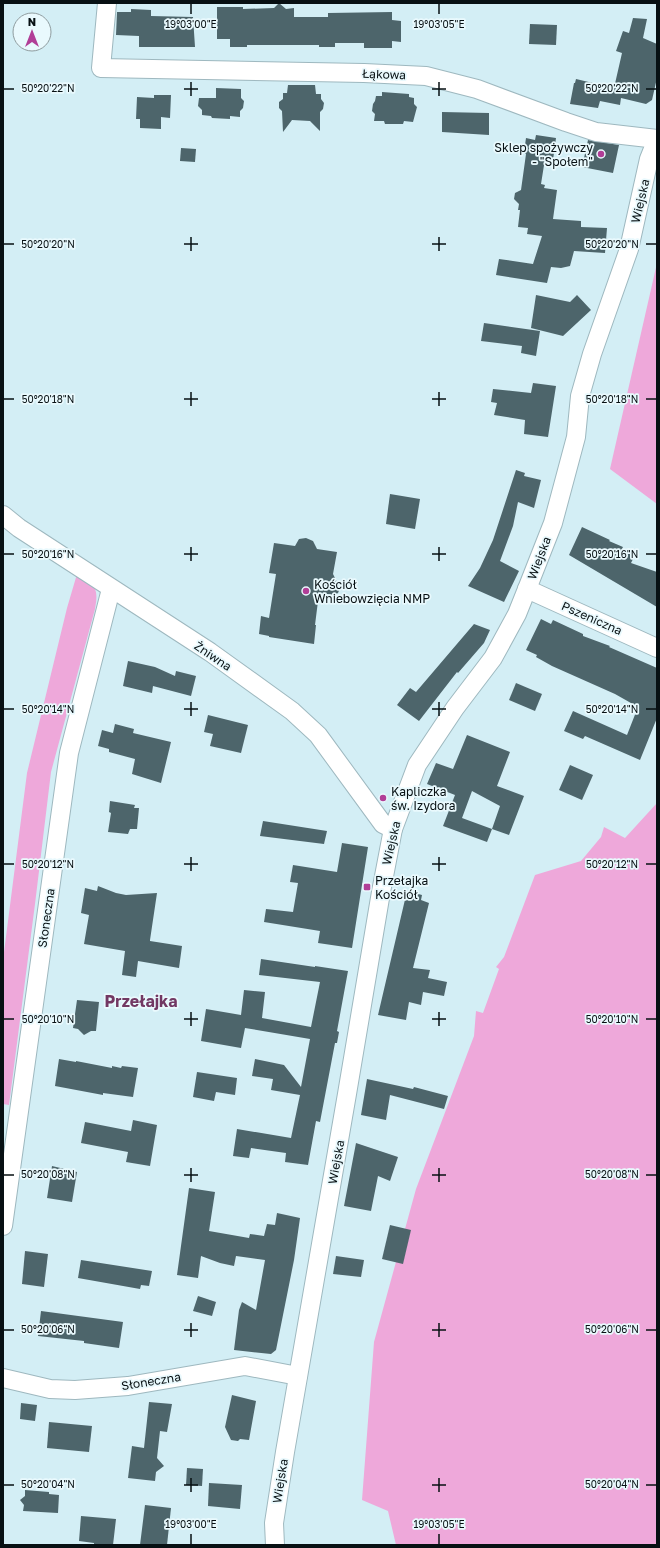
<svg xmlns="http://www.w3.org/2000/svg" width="660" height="1548" font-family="'Golos Text',sans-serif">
<rect width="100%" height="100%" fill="#d3eef5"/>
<g fill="#eea8da">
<polygon points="657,263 657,504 610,469"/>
<path d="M77 574C95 587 99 586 95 609L51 772 35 904 9 1105 3 1104V960L27 773 67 608Z"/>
<polygon points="657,803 657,1545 396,1545 388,1511 362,1500 374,1342 416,1189 474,1036 476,1011 483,1013 499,969 496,967 504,957 535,875 581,861 601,837 604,827 625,838"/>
</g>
<g fill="#4d656b">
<polygon points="279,3 286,9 294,8 294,17 328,17 328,13 392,12 392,20 401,21 401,42 392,41 392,48 364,48 364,43 335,43 335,47 319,47 319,45 247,45 247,47 230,47 230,39 217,39 217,7 243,7 243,9 274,8"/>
<polygon points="131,9 151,10 151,16 193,17 195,47 139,47 139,36 116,35 117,12 131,12"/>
<polygon points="633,18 647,19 643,38 657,44 657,78 652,100 646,104 621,98 620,105 600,101 598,108 570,104 574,83 575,83 576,79 614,88 622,53 616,51 623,31 629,33"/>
<polygon points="530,24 557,25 556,45 529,44"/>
<polygon points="288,85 315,85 316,94 321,94 321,99 324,103 323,109 320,112 320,131 310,121 292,120 283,132 282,111 279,108 279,102 283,99 283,93 287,93"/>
<polygon points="216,88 241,89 241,98 244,101 243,108 240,111 240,117 230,116 230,119 212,118 211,116 202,115 202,110 198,106 199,98 216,98"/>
<polygon points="382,92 409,94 409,97 414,98 414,104 417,107 413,122 404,121 403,124 385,124 384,121 374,121 375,114 372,111 373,104 375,101 376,96 382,96"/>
<polygon points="154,95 171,95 170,118 161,117 161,129 140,128 140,119 136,119 137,97 154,98"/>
<polygon points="442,112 489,113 489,135 442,132"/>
<polygon points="536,135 556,138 553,160 545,159 541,184 545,185 544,188 557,190 553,219 581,221 581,227 607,228 605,253 574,251 570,266 561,268 551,267 547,283 496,275 499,259 533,264 542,236 527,234 528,228 518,227 520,210 518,210 519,204 514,199 515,193 521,190 526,154 524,152 526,138 535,140"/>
<polygon points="588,140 619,145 613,173 582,167"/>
<polygon points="181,148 196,149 195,162 180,161"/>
<polygon points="536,295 570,302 577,295 591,310 563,336 531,328"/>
<polygon points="484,323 540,331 536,356 521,353 522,346 481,341"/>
<polygon points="533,383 556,386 548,437 524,434 525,420 494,415 497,403 491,402 493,389 531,393"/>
<polygon points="516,470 525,473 524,476 541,480 534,508 518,502 513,526 500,561 519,571 504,602 468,586 480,568 493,540"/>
<polygon points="390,494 420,499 415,529 386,524"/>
<polygon points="582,527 610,540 609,541 623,547 622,549 635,555 631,563 657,572 657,607 569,555"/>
<polygon points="306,538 313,541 317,549 337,552 333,574 340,588 338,593 334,595 319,593 315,625 316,625 314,644 269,637 269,636 259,634 261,616 269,618 276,574 269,573 274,543 295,546 299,539"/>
<polygon points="541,619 551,624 553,620 583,634 583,636 610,646 609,647 657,668 657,718 640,760 585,736 583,739 564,731 573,711 627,735 638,707 615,694 552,666 536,657 537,655 526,650"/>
<polygon points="474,624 490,630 484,643 458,673 457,672 419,721 397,705 410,688 416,692"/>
<polygon points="128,661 155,667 175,676 176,671 196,676 191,696 153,686 152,693 123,686"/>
<polygon points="516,683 542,694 535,711 509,700"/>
<polygon points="208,715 248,725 241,753 210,746 213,734 204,732"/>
<polygon points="115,724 134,729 133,733 171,742 161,783 132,774 135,759 109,752 109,749 98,746 102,730 113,733"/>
<polygon points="467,735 510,752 497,786 524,796 509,835 492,829 500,806 472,791 462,818 492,829 487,842 443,826 455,795 427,784 436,763 453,769"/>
<polygon points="570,765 593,775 582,800 559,790"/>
<polygon points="110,801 135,805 134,808 139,808 137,829 130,829 128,834 108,832 111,813 109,812"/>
<polygon points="263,821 327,831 324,844 260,836"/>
<polygon points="342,843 368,847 352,948 318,943 320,931 264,922 266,909 293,912 298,883 290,882 293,865 337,872"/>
<polygon points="98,886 116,893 126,895 157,893 150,940 150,941 182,946 179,968 138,961 136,977 122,975 125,951 84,944 89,915 81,913 85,888 97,891"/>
<polygon points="407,891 422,895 421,900 429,903 413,968 430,970 428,978 447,982 444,996 423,992 421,1005 409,1002 406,1020 378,1015"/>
<polygon points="261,959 315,967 315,966 348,971 337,1031 339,1032 337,1043 335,1043 320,1122 316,1121 308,1165 285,1162 286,1153 251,1148 249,1158 233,1156 237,1129 291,1138 300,1095 271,1090 273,1079 252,1076 255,1059 284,1065 301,1087 310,1039 245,1028 241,1048 201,1041 206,1009 241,1015 244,990 265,992 262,1018 311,1027 320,982 259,975"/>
<polygon points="77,1000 99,1002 96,1031 91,1031 84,1035 78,1029 73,1028"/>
<polygon points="59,1059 76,1062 76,1061 112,1068 112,1066 121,1068 122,1066 138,1068 133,1097 103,1093 103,1095 55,1086"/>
<polygon points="197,1072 237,1078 235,1095 216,1092 214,1101 193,1097"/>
<polygon points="367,1079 413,1089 414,1087 448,1096 444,1109 390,1095 386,1120 361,1115"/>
<polygon points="133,1120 157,1125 150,1166 126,1162 128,1152 81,1143 85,1122 131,1131"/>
<polygon points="356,1143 398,1157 390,1181 378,1176 371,1211 344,1206"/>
<polygon points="52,1166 77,1172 72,1202 47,1198"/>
<polygon points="189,1188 215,1192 209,1231 249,1238 250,1234 264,1236 267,1224 275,1225 277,1213 300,1218 294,1260 276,1350 271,1354 234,1350 239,1310 242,1302 256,1310 265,1260 236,1256 234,1266 220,1263 201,1256 198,1278 177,1275"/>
<polygon points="390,1225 411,1230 403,1264 382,1259"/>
<polygon points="25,1251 48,1254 44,1287 22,1284"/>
<polygon points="336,1256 364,1260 361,1277 333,1274"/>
<polygon points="81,1260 152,1271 149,1286 141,1285 140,1289 78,1278"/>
<polygon points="198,1296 216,1302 212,1316 193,1311"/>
<polygon points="41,1311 123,1322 119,1348 84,1343 84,1341 38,1336"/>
<polygon points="232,1395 256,1401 249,1440 240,1439 238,1441 231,1440 225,1427"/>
<polygon points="149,1402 172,1404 167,1432 160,1431 157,1458 164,1466 156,1472 155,1481 128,1478 132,1446 144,1448"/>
<polygon points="21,1403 37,1405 35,1421 20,1419"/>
<polygon points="49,1422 92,1426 89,1452 47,1448"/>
<polygon points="187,1468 203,1469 202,1486 186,1485"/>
<polygon points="209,1483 242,1485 240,1509 208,1506"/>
<polygon points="25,1490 49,1492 49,1494 59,1495 58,1513 23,1511 24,1505 20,1500 25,1496"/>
<polygon points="145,1505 171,1508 167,1545 140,1545"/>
<polygon points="81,1516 116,1519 113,1545 94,1545 94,1543 79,1541"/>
</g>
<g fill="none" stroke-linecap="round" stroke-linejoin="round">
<defs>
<g id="minor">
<polyline points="107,3 101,68 364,73 426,76 477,89 566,122 596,132 657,139"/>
<polyline points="3,515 19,528 210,652 292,711 318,735 383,824 393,829"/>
<polyline points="527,589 657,648"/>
<polyline points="3,1226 69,753 111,589"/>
<polyline points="3,1378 50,1389 75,1390 128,1386 245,1366 298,1376"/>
<polyline points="275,1545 274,1523 285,1452 347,1094 381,892 393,829 417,765 455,708 493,658 517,614 527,589 553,523 576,437 580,396 592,354 629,249 649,159 657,139"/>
</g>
</defs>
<use href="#minor" stroke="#9eb8bf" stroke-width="20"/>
<use href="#minor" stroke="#fff" stroke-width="18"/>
</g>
<path fill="none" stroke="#071013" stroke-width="1.5" d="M191 4V14M439 4V14M191 82V96M439 82V96M4 89H14M184 89H198M432 89H446M646 89H656M191 237V251M439 237V251M4 244H14M184 244H198M432 244H446M646 244H656M191 392V406M439 392V406M4 399H14M184 399H198M432 399H446M646 399H656M191 547V561M439 547V561M4 554H14M184 554H198M432 554H446M646 554H656M191 702V716M439 702V716M4 709H14M184 709H198M432 709H446M646 709H656M191 857V871M439 857V871M4 864H14M184 864H198M432 864H446M646 864H656M191 1012V1026M439 1012V1026M4 1019H14M184 1019H198M432 1019H446M646 1019H656M191 1168V1182M439 1168V1182M4 1175H14M184 1175H198M432 1175H446M646 1175H656M191 1323V1337M439 1323V1337M4 1330H14M184 1330H198M432 1330H446M646 1330H656M191 1478V1492M439 1478V1492M4 1485H14M184 1485H198M432 1485H446M646 1485H656M191 1534V1544M439 1534V1544"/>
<g fill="#b13e97" stroke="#e9f9fd" stroke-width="1.5">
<circle cx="601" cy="154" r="4"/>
<circle cx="306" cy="591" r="4"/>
<circle cx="383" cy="798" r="4"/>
<rect x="363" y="883" width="8" height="8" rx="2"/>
</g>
<g text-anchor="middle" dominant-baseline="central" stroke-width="3.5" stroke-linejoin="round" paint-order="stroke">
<g font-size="12" fill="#071013" stroke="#e9f9fd">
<text transform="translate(384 74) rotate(2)">Łąkowa</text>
<text transform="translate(640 201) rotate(-77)">Wiejska</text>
<text transform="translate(539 558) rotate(-69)">Wiejska</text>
<text transform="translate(592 618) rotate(24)">Pszeniczna</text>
<text transform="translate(213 656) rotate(34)">Żniwna</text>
<text transform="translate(391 843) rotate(-77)">Wiejska</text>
<text transform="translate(46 918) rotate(-82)">Słoneczna</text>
<text transform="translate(336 1162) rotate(-80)">Wiejska</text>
<text transform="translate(151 1381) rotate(-9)">Słoneczna</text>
<text transform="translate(280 1481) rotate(-81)">Wiejska</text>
</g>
<g font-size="12" fill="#071013" stroke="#e9f9fd" text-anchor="start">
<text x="593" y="147" text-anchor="end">Sklep spożywczy<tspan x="593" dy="14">- "Społem"</tspan></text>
<text x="314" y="584">Kościół<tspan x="314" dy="14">Wniebowzięcia NMP</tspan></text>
<text x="391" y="791">Kapliczka<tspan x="391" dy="14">św. Izydora</tspan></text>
<text x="375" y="880">Przełajka<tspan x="375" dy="14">Kościół</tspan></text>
</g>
<g font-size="16" font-weight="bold" fill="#723863" stroke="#e9f9fd">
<text x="141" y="1001">Przełajka</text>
</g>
</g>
<g font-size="10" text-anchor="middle" fill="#071013" stroke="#e9f9fd" stroke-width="3.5" stroke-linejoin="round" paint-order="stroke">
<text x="191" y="28">19°03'00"E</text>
<text x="439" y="28">19°03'05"E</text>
<text x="48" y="92">50°20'22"N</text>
<text x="612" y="92">50°20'22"N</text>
<text x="48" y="248">50°20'20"N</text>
<text x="612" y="248">50°20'20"N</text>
<text x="48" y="403">50°20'18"N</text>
<text x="612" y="403">50°20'18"N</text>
<text x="48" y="558">50°20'16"N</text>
<text x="612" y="558">50°20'16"N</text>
<text x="48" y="713">50°20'14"N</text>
<text x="612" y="713">50°20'14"N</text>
<text x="48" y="868">50°20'12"N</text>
<text x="612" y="868">50°20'12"N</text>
<text x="48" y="1023">50°20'10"N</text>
<text x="612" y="1023">50°20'10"N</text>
<text x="48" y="1178">50°20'08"N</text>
<text x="612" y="1178">50°20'08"N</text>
<text x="48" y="1333">50°20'06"N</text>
<text x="612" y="1333">50°20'06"N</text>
<text x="48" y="1488">50°20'04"N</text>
<text x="612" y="1488">50°20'04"N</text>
<text x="191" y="1528">19°03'00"E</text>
<text x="439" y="1528">19°03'05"E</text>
</g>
<rect width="660" height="1548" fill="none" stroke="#071013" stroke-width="8"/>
<g transform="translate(32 32)"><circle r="19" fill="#e9f9fd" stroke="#8f9c9f"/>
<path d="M0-3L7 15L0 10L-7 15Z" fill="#b13e97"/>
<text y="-6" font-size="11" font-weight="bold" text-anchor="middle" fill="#071013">N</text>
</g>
</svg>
